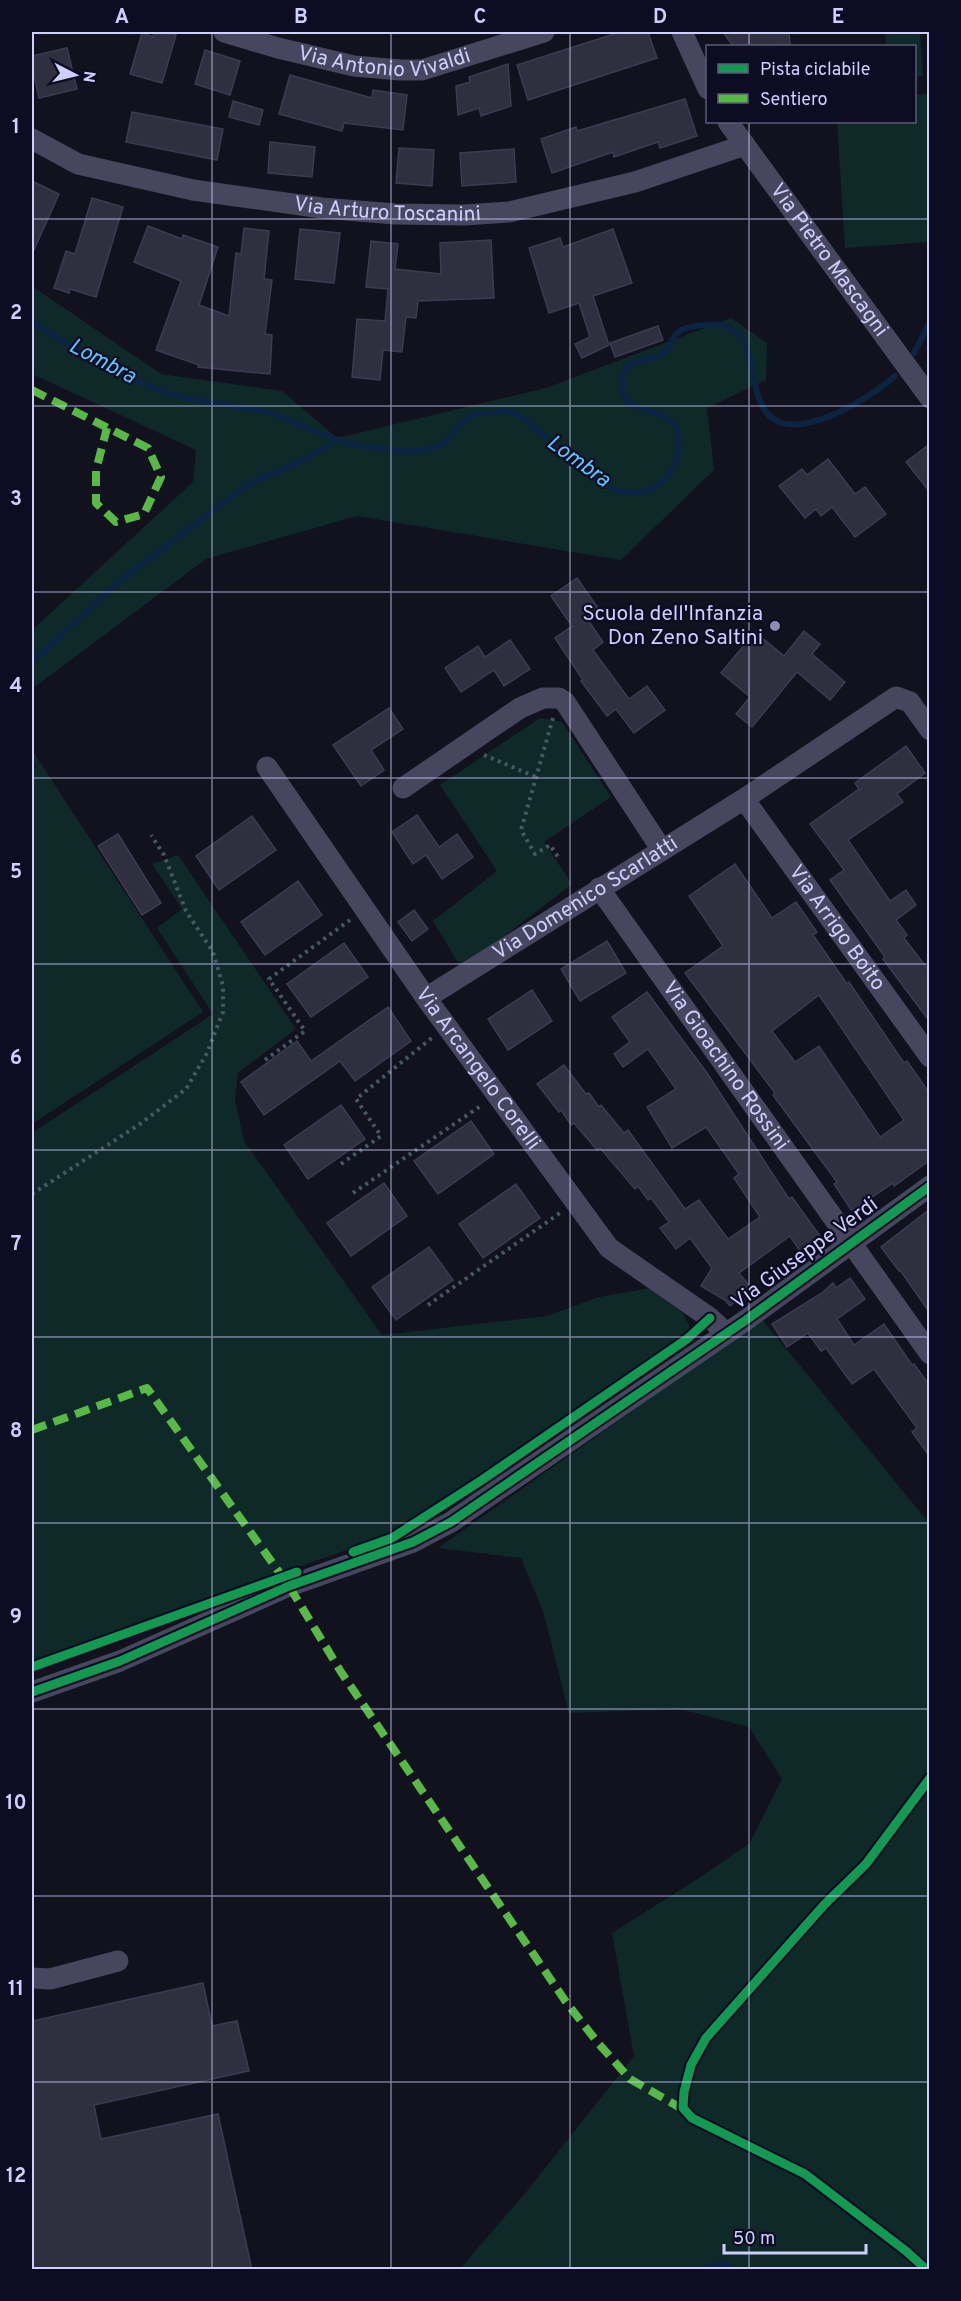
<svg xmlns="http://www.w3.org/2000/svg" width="961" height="2301" font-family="Overpass,sans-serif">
<rect width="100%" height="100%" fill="#12111e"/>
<g fill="#0f2928">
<polygon points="885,32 920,32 923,76 915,77 914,46 886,46"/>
<polygon points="929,94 929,242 845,248 837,122 914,122 915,95"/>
<polygon points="32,286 161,374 282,391 337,438 546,388 731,318 767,343 766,380 707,408 714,470 621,560 357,516 206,559 32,689 32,630 193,482 196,450 32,374"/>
<polygon points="540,718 562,722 611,797 544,842 572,884 462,969 433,921 497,871 440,785"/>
<polygon points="32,750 203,1012 32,1124"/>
<polygon points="178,855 296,1029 238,1073 235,1099 244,1141 382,1335 547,1316 599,1297 650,1288 683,1313 691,1330 481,1475 392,1534 32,1661 32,1133 213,1014 157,928 182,909 152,864"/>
<polygon points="761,1318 929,1523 929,2269 460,2269 527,2191 634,2056 612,1933 699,1878 750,1843 782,1779 749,1727 680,1709 569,1713 543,1611 521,1558 438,1548 648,1400"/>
</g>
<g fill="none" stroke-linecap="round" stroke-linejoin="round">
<g stroke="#0a2442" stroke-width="6">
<path d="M32 322 96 362 154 388 185 398 268 412 334 439 356 445 400 451 426 450 444 443 465 420 472 415 504 411 514 413 523 418 597 480C608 488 621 493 635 493 662 491 678 470 679 444 679 437 678 428 673 423 657 407 619 415 622 380 624 355 649 364 664 353 671 348 670 340 676 334 683 327 696 326 706 325 763 319 744 383 766 412 793 447 871 398 895 376"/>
<polyline points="914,353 930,322"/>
<polyline points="32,662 121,580 250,483 304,460 327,447 334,439"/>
<polyline points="699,2270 719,2264 729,2266 732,2270"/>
</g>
</g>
<g fill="#302f40" stroke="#3c3b52" stroke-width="1.5" fill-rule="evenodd">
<polygon points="154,32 176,35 162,83 130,74 142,33 153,37"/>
<polygon points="620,32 648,32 657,58 528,100 517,65"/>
<polygon points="723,32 789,32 790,44 733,46"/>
<polygon points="67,48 77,89 39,98 32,65 32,56"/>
<polygon points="205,50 240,61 230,95 195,84"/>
<polygon points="508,64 511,106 481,116 479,108 458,115 456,86 470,82 469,77"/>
<polygon points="290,75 372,98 373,90 407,95 403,130 344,123 342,131 279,114"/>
<polygon points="685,99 697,136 660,148 658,142 614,157 613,152 552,173 541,139 576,127 577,131"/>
<polygon points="233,101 263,110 259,125 229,117"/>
<polygon points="132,112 223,129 217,160 126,142"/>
<polygon points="270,142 315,147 312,177 268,173"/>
<polygon points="399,148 434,150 432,186 396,183"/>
<polygon points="514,149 516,182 462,186 460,153"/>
<polygon points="32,181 59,194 32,254"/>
<polygon points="92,198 123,207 96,297 70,289 69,293 54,288 66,251 75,254"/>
<polygon points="148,226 182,239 183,235 218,247 199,305 229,316 236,253 241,254 244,228 269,231 264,279 272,280 265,334 272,335 270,374 198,367 199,365 156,350 181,281 134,262"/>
<polygon points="300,229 340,233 334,283 295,279"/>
<polygon points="613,229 632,283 593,296 609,345 582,358 575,344 590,337 579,303 549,313 529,248 560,238 563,247"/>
<polygon points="491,240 494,298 418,301 416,318 406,317 402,352 383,350 380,380 352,377 357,319 385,321 388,289 366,287 371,241 398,244 395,269 441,274 440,243"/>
<polygon points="658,326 663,340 615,357 610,343"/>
<polygon points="930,444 930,492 906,462"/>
<polygon points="828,459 855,494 865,487 886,514 855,537 832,507 821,516 816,509 805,518 779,486 802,469 807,475"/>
<polygon points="577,578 598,608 586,617 603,642 593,650 629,699 647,686 665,710 634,733 616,709 607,716 581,681 583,680 555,638 572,626 551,596"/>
<polygon points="804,631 820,644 812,654 845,682 830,700 797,672 752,727 736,714 750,697 721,673 755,632 784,656"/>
<polygon points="510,640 530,669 504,686 494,670 461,692 445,668 478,646 485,657"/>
<polygon points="389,708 403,729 371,750 384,770 361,786 333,745"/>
<polygon points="906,746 925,773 897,794 903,802 848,840 890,901 906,890 916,905 896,920 907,935 904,938 930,972 930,1022 883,959 885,957 830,880 844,870 810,824 859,789 855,783"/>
<polygon points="417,815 439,847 457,834 473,857 442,879 426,855 413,864 392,832"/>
<polygon points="252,816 276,850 219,890 196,856"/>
<polygon points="118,834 161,903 142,915 98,846"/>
<path d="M735 864 772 918 796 902 817 932 813 935 847 984 849 982 904 1063 907 1061 930 1094V1160L894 1186 893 1183 852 1211 834 1184 837 1182 773 1095 775 1093 685 973 723 946 689 896ZM819 995 904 1120 880 1137 819 1046 795 1062 772 1031Z"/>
<polygon points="298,881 322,915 265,955 241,922"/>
<polygon points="414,910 428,929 412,941 398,922"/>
<polygon points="607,941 626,973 580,1001 561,969"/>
<polygon points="344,943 368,977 311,1017 287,984"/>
<polygon points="532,990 552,1021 508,1050 488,1019"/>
<polygon points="647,992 707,1073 789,1199 792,1197 820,1236 800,1251 790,1236 739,1273 751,1288 730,1306 725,1300 701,1286 712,1268 690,1238 676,1249 660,1228 669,1222 651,1198 648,1200 638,1186 635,1189 600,1148 597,1150 574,1123 571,1125 561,1110 559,1112 537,1084 564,1065 586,1094 589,1093 599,1107 601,1105 624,1133 628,1130 685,1209 699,1200 728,1239 760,1217 734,1178 739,1174 706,1127 672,1148 647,1107 676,1089 648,1049 623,1067 614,1054 630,1042 612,1017"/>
<polygon points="388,1007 411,1041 355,1081 340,1061 264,1115 241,1082 297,1041 311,1061"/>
<polygon points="341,1105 365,1139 308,1179 284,1145"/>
<polygon points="471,1121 494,1154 438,1194 414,1161"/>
<polygon points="384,1183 407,1216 351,1256 327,1223"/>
<polygon points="516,1184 540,1218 483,1258 459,1224"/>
<polygon points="930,1209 930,1313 900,1270 899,1271 881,1247"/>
<polygon points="429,1247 453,1280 396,1320 372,1287"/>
<polygon points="850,1278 865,1299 837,1319 854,1345 884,1324 912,1365 914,1364 930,1386 930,1457 912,1432 917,1428 874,1369 852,1384 826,1348 821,1351 808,1333 787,1347 772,1324 822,1293 833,1283 836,1288"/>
<polygon points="203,1983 212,2026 237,2021 249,2071 94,2105 101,2139 218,2114 252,2270 32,2270 32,2021"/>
</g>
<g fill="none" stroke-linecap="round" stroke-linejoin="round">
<g stroke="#465864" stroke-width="4" stroke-dasharray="3 4.5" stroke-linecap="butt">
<polyline points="553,718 521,830 535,854 550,845 560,860"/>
<polyline points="484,755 536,777"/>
<polyline points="265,1060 305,1031 269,979 350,920"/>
<polyline points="341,1164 381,1136 356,1099 433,1037"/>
<polyline points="353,1193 482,1105"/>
<polyline points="32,1194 140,1124 186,1089 207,1053 223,1012 223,986 213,952 186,911 164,855 151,835"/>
<polyline points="428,1305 560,1213"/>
</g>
<g stroke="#46475f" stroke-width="21">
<path id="s1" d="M224 32 278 48 354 66 400 70H422L544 32"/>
<polyline points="682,32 708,89"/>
<path id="s2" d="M728 122 930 398"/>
<path id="s3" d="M32 139 78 164 193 190 322 208 395 214 464 215 509 212 635 182 745 145"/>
<path id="s4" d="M267 767 426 998 609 1248 710 1318 726 1333"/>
<polyline points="403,788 520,708 543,698 559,698 565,702 662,850"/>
<path id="s5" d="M744 799 930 1057"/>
<path id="s6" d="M599 888 930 1354"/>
<path id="s7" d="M426 998 744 799 896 697 910 702 930 730"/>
<polyline points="32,1692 120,1661 289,1586 413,1542 451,1522 746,1320 930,1186"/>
<polyline points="32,1978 50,1979 118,1961"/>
</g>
<g stroke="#58b947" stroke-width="8" stroke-dasharray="15 8" stroke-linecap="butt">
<polyline points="32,390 148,448 161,477 144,514 116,522 96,503 96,470 107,428"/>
<polyline points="32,1430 147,1388 289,1586 341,1672 566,2002 598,2043 630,2079 686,2111"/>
</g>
<defs>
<g id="cycleway">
<polyline points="353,1552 392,1538 482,1480 687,1339 710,1318"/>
<polyline points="32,1667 297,1572"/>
<polyline points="32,1692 120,1661 289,1586 413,1542 451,1522 746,1320 930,1186"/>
<polyline points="927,2270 906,2251 805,2174 692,2118 683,2108 684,2092 691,2065 706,2038 824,1905 866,1864 930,1778"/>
</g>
</defs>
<use href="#cycleway" stroke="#0e0c23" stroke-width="13"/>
<use href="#cycleway" stroke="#139951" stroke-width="9"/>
</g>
<path fill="none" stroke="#ceceff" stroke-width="1.5" stroke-opacity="0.55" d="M212 32V2270M391 32V2270M570 32V2270M749 32V46M749 122V2270M32 219H930M32 406H930M32 592H930M32 778H930M32 964H930M32 1150H930M32 1337H930M32 1523H930M32 1709H930M32 1896H930M32 2082H930"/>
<circle fill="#8c8cb0" stroke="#0e0c23" stroke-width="2" cx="775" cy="626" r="6"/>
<g text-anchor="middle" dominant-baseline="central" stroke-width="4.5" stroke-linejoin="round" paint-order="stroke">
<g font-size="21" fill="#ceceff" stroke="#0e0c23">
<text stroke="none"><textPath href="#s1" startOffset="165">Via Antonio Vivaldi</textPath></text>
<text stroke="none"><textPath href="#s3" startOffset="366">Via Arturo Toscanini</textPath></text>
<text stroke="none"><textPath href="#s2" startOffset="171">Via Pietro Mascagni</textPath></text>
<text stroke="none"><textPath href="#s7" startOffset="188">Via Domenico Scarlatti</textPath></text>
<text stroke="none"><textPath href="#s5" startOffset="159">Via Arrigo Boito</textPath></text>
<text stroke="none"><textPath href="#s6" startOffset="218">Via Gioachino Rossini</textPath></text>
<text stroke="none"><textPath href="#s4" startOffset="368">Via Arcangelo Corelli</textPath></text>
<text transform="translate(805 1254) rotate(-36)">Via Giuseppe Verdi</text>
</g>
<g font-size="21" fill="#ceceff" stroke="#0e0c23" text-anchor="end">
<text x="763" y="614">Scuola dell'Infanzia<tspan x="763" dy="24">Don Zeno Saltini</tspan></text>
</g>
<g font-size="22" font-style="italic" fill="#5cc6ff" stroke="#0e0c23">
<text transform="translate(102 362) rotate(28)">Lombra</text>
<text transform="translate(578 462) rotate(36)">Lombra</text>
</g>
</g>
<rect width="961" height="2301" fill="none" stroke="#0e0c23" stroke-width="66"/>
<rect x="706" y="45" width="210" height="78" fill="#0e0c23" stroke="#5b5a7b" stroke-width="1.5"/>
<rect x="718" y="64" width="30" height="9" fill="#139951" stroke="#5b5a7b" stroke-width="1.5"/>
<text x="760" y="75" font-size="18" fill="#ceceff">Pista ciclabile</text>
<rect x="718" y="94" width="30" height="9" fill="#58b947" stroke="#5b5a7b" stroke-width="1.5"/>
<text x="760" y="105" font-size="18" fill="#ceceff">Sentiero</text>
<g transform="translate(75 75) rotate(97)" stroke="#0e0c23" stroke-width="4.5" paint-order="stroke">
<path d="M0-4.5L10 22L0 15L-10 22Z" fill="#ceceff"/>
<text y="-9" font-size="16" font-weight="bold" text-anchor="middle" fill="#ceceff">N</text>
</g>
<path d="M724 2244v9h142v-9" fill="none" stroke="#ceceff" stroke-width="3"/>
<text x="733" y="2244" font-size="18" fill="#ceceff" stroke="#0e0c23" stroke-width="4.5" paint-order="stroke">50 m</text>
<rect x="33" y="33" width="895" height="2235" fill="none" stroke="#ceceff" stroke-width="2"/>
<g font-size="20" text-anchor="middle" font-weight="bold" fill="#ceceff">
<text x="122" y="23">A</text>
<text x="301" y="23">B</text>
<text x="480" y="23">C</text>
<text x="660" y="23">D</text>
<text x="838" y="23">E</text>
<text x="16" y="133">1</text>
<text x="16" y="319">2</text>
<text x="16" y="505">3</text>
<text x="16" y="692">4</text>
<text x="16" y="878">5</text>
<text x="16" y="1064">6</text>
<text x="16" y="1250">7</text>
<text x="16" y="1437">8</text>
<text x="16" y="1623">9</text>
<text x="16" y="1809">10</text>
<text x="16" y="1995">11</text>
<text x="16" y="2182">12</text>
</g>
</svg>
